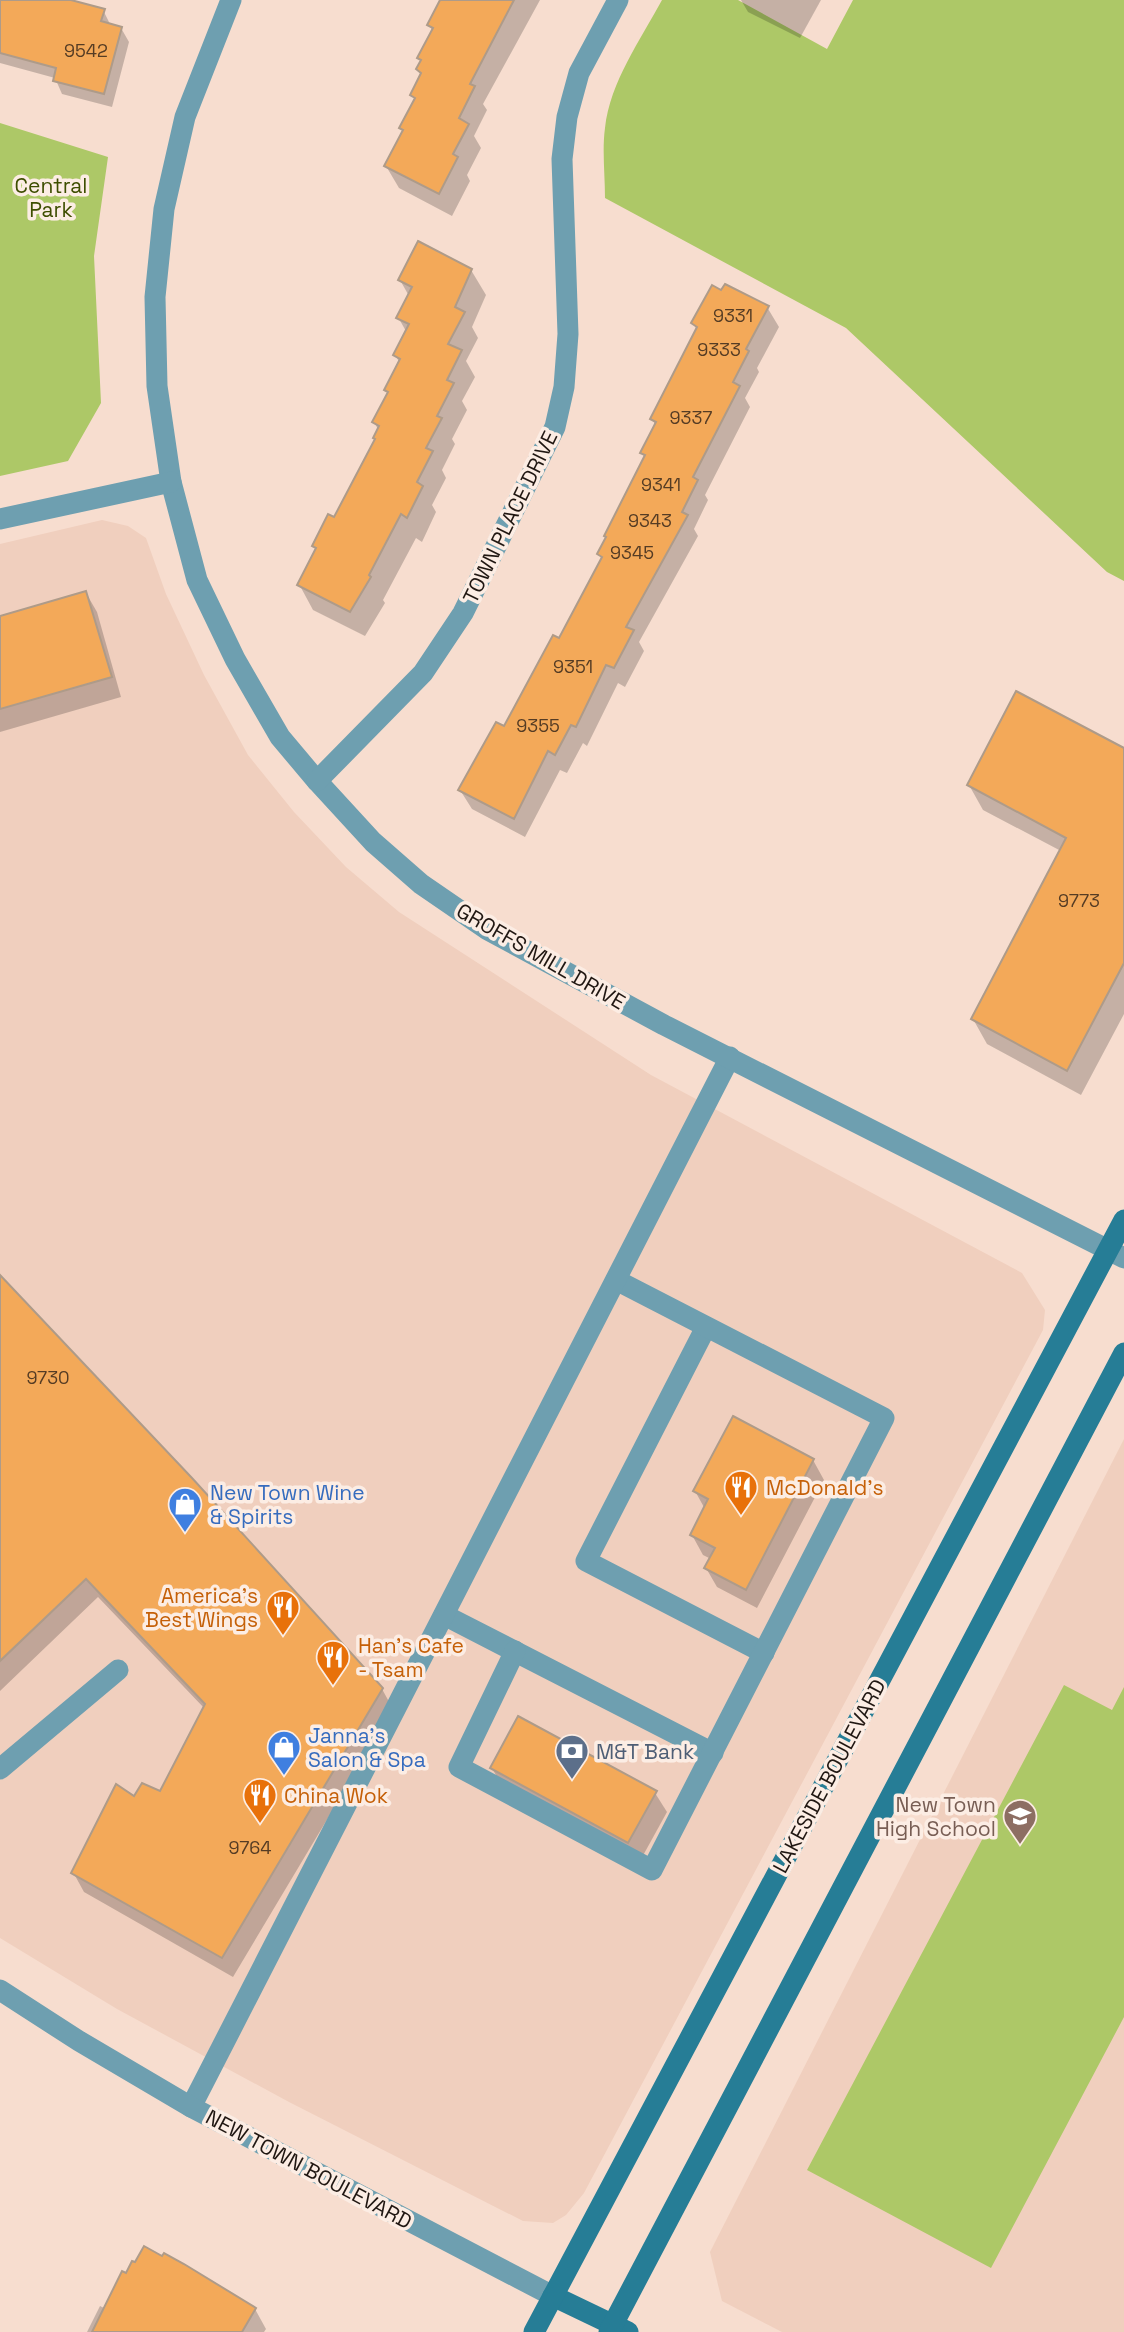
<svg xmlns="http://www.w3.org/2000/svg" width="1124" height="2332" font-family="'Space Grotesk',sans-serif">
<rect width="100%" height="100%" fill="#f7ddcf"/>
<g fill="#f0cfbe">
<polygon points="102,520 128,526 146,538 166,594 204,675 248,755 294,812 346,867 399,912 651,1075 1022,1273 1045,1310 1043,1330 584,2193 566,2215 553,2223 523,2221 289,2102 117,2009 0,1938 0,544"/>
<polygon points="1124,1439 1124,2332 782,2332 722,2301 710,2252"/>
</g>
<g fill="#adc867">
<path d="M662 0H738L827 49 853 0H1124V581L1107 572 846 328 605 198C605 175 602 150 605 128 610 82 641 39 662 0Z"/>
<polygon points="0,123 108,157 94,256 101,403 68,461 0,476"/>
<polygon points="1064,1685 1112,1710 1124,1687 1124,2017 991,2268 807,2170"/>
</g>
<g fill="#0003">
<polygon points="0,0 64,0 103,10 111,26 121,28 129,42 112,107 62,94 55,78 0,63"/>
<polygon points="442,0 540,0 483,104 487,110 474,136 481,148 467,175 470,181 452,216 399,188 386,166 404,132 401,128 416,101 412,94 421,76 418,69 421,62 419,58 433,32 429,24"/>
<polygon points="741,0 821,0 800,38 748,12"/>
<polygon points="471,270 486,295 472,327 478,338 466,361 475,377 462,401 467,410 452,439 455,444 442,470 446,478 432,505 436,512 422,542 416,538 383,600 385,603 365,636 313,610 299,584 316,550 314,546 335,520 376,440 379,431 374,422 389,394 386,390 400,363 395,355 407,333 398,317 409,296 400,280"/>
<polygon points="767,307 779,327 757,368 759,372 745,398 750,407 705,495 708,500 694,529 698,536 639,642 644,651 625,687 618,683 587,746 583,743 567,773 560,770 525,837 472,809 460,790 505,729 560,641 602,560 599,554 645,458 642,453 656,426 652,419 697,330 693,323"/>
<polygon points="86,593 97,612 121,697 0,732 0,618"/>
<polygon points="1124,750 1124,1014 1081,1095 987,1044 973,1019 1061,851 983,810 969,785"/>
<polygon points="0,1278 382,1689 393,1709 233,1977 84,1892 73,1872 134,1799 161,1793 205,1709 98,1597 0,1691"/>
<polygon points="813,1460 824,1480 757,1608 717,1587 706,1568 711,1559 703,1555 692,1535 705,1509 695,1491"/>
<polygon points="492,1768 655,1793 667,1812 640,1861 503,1788"/>
<polygon points="100,2306 106,2309 255,2309 266,2329 264,2332 87,2332"/>
</g>
<g fill="#f3a959" stroke="#ae9b89" stroke-width="2">
<polygon points="0,0 71,0 105,9 101,21 122,27 104,94 53,81 56,68 0,53"/>
<polygon points="440,0 514,0 470,84 475,86 459,118 469,124 453,154 458,157 439,194 384,166 403,130 399,128 415,98 410,95 421,73 416,69 421,60 417,58 433,28 427,25"/>
<polygon points="418,241 472,269 455,307 465,312 448,344 462,350 447,380 454,383 437,416 442,418 426,448 433,451 417,482 423,486 407,518 401,514 369,575 371,577 350,612 297,585 316,548 312,546 328,514 334,517 375,439 373,438 379,426 372,422 388,392 384,390 400,359 393,355 409,324 396,318 412,287 398,280"/>
<polygon points="725,284 769,306 746,349 749,351 733,382 740,386 693,477 698,480 682,512 688,515 626,627 634,630 614,668 606,665 576,727 571,725 555,755 548,751 514,819 458,790 496,722 504,726 553,635 559,638 602,557 597,554 606,537 604,536 645,455 640,453 656,422 650,419 697,327 691,323 712,285 721,290"/>
<polygon points="86,591 112,677 0,709 0,616"/>
<polygon points="1016,691 1124,748 1124,963 1067,1071 971,1019 1066,838 967,785"/>
<polygon points="0,1275 192,1478 383,1688 222,1958 71,1873 116,1784 134,1796 142,1783 160,1791 205,1704 86,1579 0,1661"/>
<polygon points="733,1416 814,1459 746,1590 704,1568 715,1548 690,1535 708,1499 693,1491"/>
<polygon points="518,1716 657,1791 628,1843 490,1768"/>
<polygon points="144,2246 162,2256 164,2253 184,2264 256,2308 242,2332 92,2332 122,2271 126,2273 132,2261 135,2262"/>
</g>
<g fill="none" stroke-linecap="round" stroke-linejoin="round">
<g stroke="#6e9fb0" stroke-width="21">
<polyline points="706,1327 586,1561 764,1653"/>
<polyline points="444,1615 713,1753"/>
<polyline points="515,1651 459,1767 652,1870 884,1418 616,1280"/>
<polyline points="0,1769 118,1670"/>
<polyline points="191,2107 730,1057"/>
</g>
<g stroke="#6e9fb0" stroke-width="21">
<polyline points="231,0 185,117 164,209 155,297 157,386 171,482 197,580 235,659 280,737 317,781 373,842 421,884 488,930 664,1025 1124,1258"/>
<polyline points="0,519 171,482"/>
<polyline points="317,781 423,673 463,613 555,427 564,387 568,334 562,159 567,117 579,73 618,0"/>
<polyline points="0,1990 79,2041 191,2107 553,2296"/>
</g>
<g stroke="#267d96" stroke-width="21">
<polyline points="553,2296 628,2332"/>
<polyline points="534,2332 1124,1220"/>
<polyline points="609,2332 1124,1353"/>
</g>
</g>
<defs>
<symbol id="restaurant-pin" viewBox="-11 -11 22 30"><path d="M0 17L-7.5 6A9.5 9.5 0 1 1 7.5 6Z" fill="#e8710a" stroke="#fcede4"/><path d="M-5-6h1v4h1v-4h1v4h1v-4h1v5L-1.5 .5V6h-2V.5L-5-1ZM5-6V6H3V1.5H1.5Q1.5-4 5-6Z" fill="#fff"/></symbol>
<symbol id="shop-pin" viewBox="-11 -11 22 30"><path d="M0 17L-7.5 6A9.5 9.5 0 1 1 7.5 6Z" fill="#3f7fe0" stroke="#fcede4"/><path d="M-5-2.5h2.3a2.7 3.5 0 0 1 5.4 0H5L5.5 6h-11ZM-1.5-2.5h3a1.5 2.3 0 0 0-3 0Z" fill="#fff"/></symbol>
<symbol id="bank-pin" viewBox="-11 -11 22 30"><path d="M0 17L-7.5 6A9.5 9.5 0 1 1 7.5 6Z" fill="#5c6f8a" stroke="#fcede4"/><path d="M-6-4H6V4H-6ZM0-2.3a2.3 2.3 0 1 0 0 4.6a2.3 2.3 0 1 0 0-4.6Z" fill="#fff"/></symbol>
<symbol id="school-pin" viewBox="-11 -11 22 30"><path d="M0 17L-7.5 6A9.5 9.5 0 1 1 7.5 6Z" fill="#8d6e63" stroke="#fcede4"/><path d="M0-5L7-2L0 1L-7-2ZM-4 1L0 2.5L4 1V4Q0 6-4 4Z" fill="#fff"/></symbol>
</defs>
<g fill-rule="evenodd">
<use href="#restaurant-pin" x="722" y="1468" width="38" height="52"/>
<use href="#shop-pin" x="166" y="1485" width="38" height="52"/>
<use href="#restaurant-pin" x="264" y="1588" width="38" height="52"/>
<use href="#restaurant-pin" x="314" y="1638" width="38" height="52"/>
<use href="#shop-pin" x="265" y="1728" width="38" height="52"/>
<use href="#bank-pin" x="553" y="1732" width="38" height="52"/>
<use href="#restaurant-pin" x="241" y="1776" width="38" height="52"/>
<use href="#school-pin" x="1001" y="1797" width="38" height="52"/>
</g>
<g text-anchor="middle" dominant-baseline="central" stroke-width="7" stroke-linejoin="round" paint-order="stroke">
<g font-size="18" fill="#553c24">
<text x="86" y="50">9542</text>
<text x="733" y="315">9331</text>
<text x="719" y="349">9333</text>
<text x="691" y="417">9337</text>
<text x="661" y="484">9341</text>
<text x="650" y="520">9343</text>
<text x="632" y="552">9345</text>
<text x="573" y="666">9351</text>
<text x="538" y="725">9355</text>
<text x="1079" y="900">9773</text>
<text x="48" y="1377">9730</text>
<text x="250" y="1847">9764</text>
</g>
<g font-size="21" fill="#3e4e00" stroke="#fcede4">
<text x="51" y="185">Central<tspan x="51" dy="24">Park</tspan></text>
</g>
<g font-size="21" fill="#201712" stroke="#fcede4">
<text transform="translate(510 517) rotate(-64)">TOWN PLACE DRIVE</text>
<text transform="translate(541 956) rotate(30)">GROFFS MILL DRIVE</text>
<text transform="translate(829 1776) rotate(-62)">LAKESIDE BOULEVARD</text>
<text transform="translate(309 2169) rotate(28)">NEW TOWN BOULEVARD</text>
</g>
<g font-size="21" fill="#c56008" stroke="#fcede4" text-anchor="start">
<text x="766" y="1487">McDonald's</text>
<text x="258" y="1595" text-anchor="end">America’s<tspan x="258" dy="24">Best Wings</tspan></text>
<text x="358" y="1645">Han’s Cafe<tspan x="358" dy="24">- Tsam</tspan></text>
<text x="284" y="1795">China Wok</text>
</g>
<g font-size="21" fill="#366cbe" stroke="#fcede4" text-anchor="start">
<text x="210" y="1492">New Town Wine<tspan x="210" dy="24">&amp; Spirits</tspan></text>
<text x="308" y="1735">Janna's<tspan x="308" dy="24">Salon &amp; Spa</tspan></text>
</g>
<g font-size="21" fill="#4e5e75" stroke="#fcede4" text-anchor="start">
<text x="596" y="1751">M&amp;T Bank</text>
</g>
<g font-size="21" fill="#785e54" stroke="#fcede4" text-anchor="end">
<text x="996" y="1804">New Town<tspan x="996" dy="24">High School</tspan></text>
</g>
</g>
</svg>
